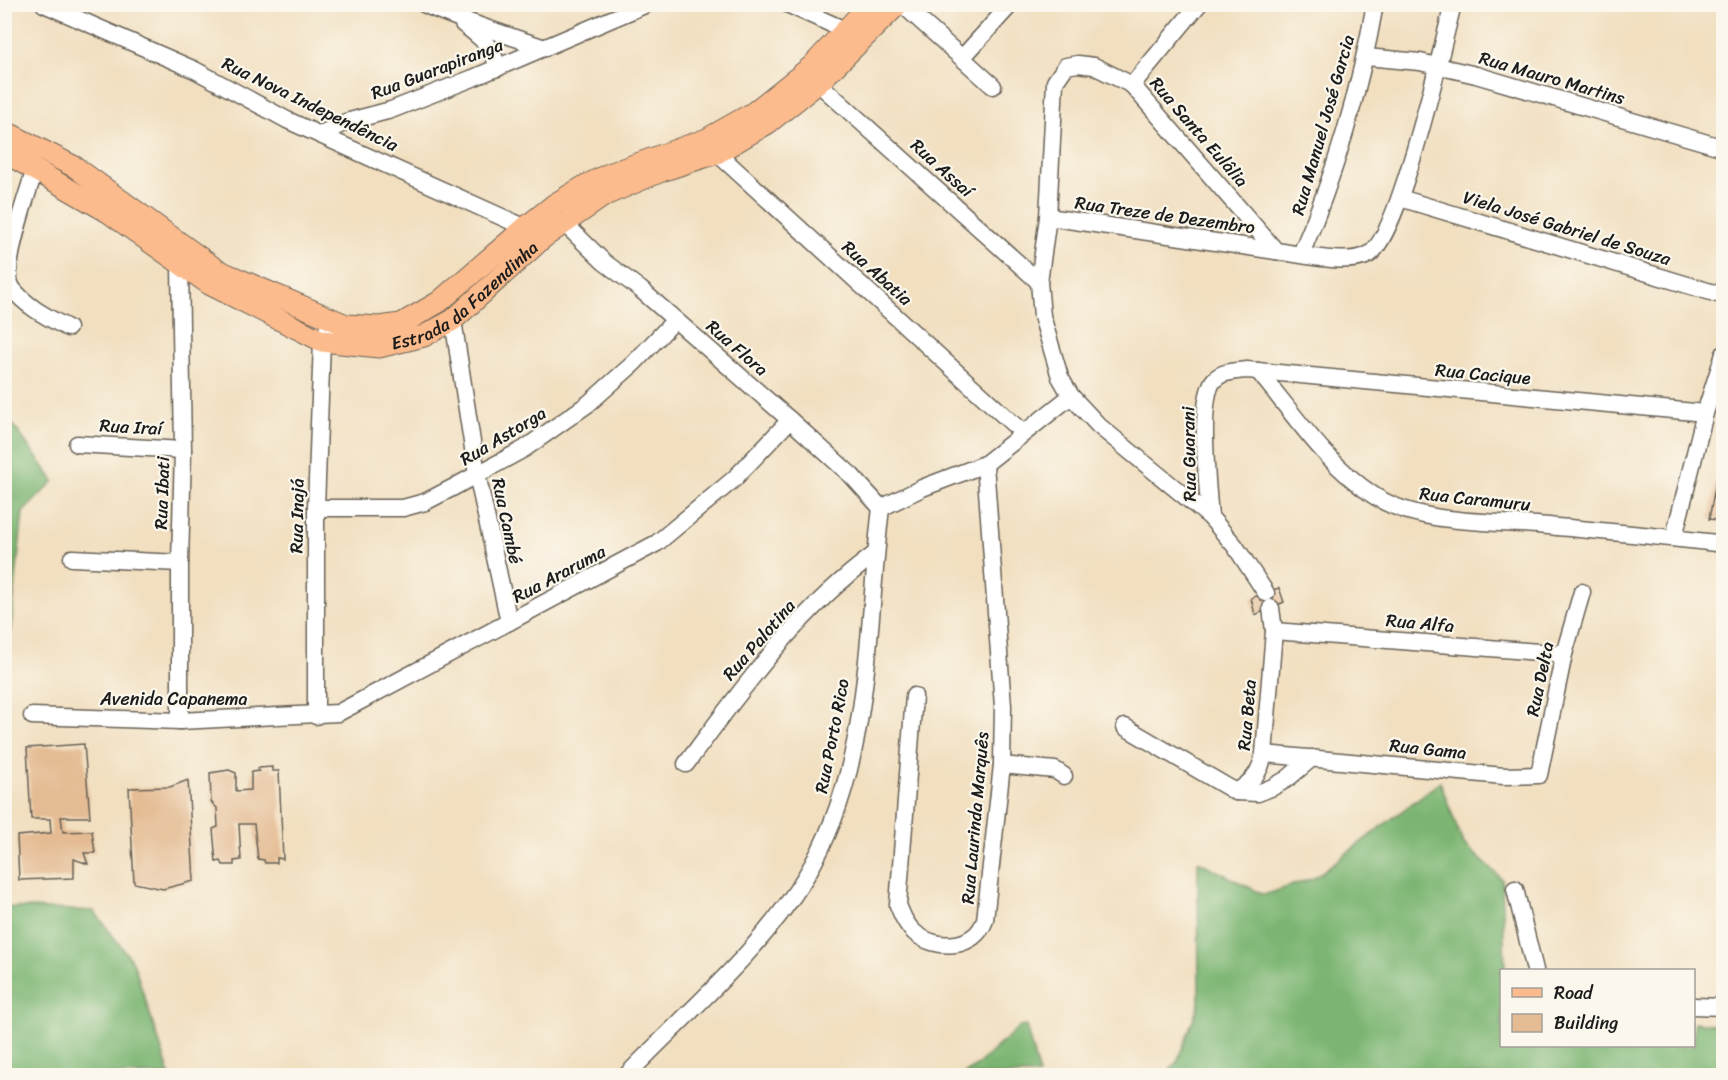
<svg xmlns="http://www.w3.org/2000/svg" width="1728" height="1080" font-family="Sriracha,sans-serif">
<rect width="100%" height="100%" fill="#fbf7ec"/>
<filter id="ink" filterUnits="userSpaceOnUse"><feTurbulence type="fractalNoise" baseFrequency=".0167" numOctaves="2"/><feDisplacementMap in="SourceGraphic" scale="12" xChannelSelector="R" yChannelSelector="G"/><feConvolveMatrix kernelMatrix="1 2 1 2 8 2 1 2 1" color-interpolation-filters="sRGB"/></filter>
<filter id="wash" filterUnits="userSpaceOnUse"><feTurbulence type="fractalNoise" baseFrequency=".008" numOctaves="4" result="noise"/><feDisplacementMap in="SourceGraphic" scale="24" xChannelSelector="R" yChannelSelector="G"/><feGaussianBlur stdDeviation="1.35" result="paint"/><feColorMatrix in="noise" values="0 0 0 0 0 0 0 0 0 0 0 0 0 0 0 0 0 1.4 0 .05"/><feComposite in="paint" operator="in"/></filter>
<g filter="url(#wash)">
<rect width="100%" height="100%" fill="#f1dfc0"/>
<g fill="#7cb572" stroke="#4c6847" stroke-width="1.5">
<polygon points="5,414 54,481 23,512 5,683"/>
<polygon points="1440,782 1463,843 1502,879 1505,970 1502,970 1502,1046 1694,1046 1694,1022 1723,1025 1723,1075 1165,1075 1177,1062 1199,1004 1198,861 1264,895 1314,878"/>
<polygon points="5,907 94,911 133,962 170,1075 5,1075"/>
<polygon points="1026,1026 1039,1075 962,1075 975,1067 1019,1027"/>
</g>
<g id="blocks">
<g fill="#e4bb93">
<polygon points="1718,471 1724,472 1724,521 1709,519"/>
<polygon points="1279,588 1284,602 1255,615 1251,598"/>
<polygon points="84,744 90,817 61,817 63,832 92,831 95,853 84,853 88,864 74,859 74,878 19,880 17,836 51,833 50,819 31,819 27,748"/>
<polygon points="272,767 272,771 279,771 283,859 277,858 277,863 265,863 264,860 258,859 254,824 239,824 241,860 234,861 234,865 223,865 221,861 216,862 213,829 218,827 217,808 211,802 210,773 229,770 236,773 236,791 251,790 251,772 259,771 258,768"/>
<polygon points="188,780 194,881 163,889 134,883 129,788 170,787"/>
</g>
</g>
</g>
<g filter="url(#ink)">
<use href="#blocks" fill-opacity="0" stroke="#676055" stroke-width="1.5"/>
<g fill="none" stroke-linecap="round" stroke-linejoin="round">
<defs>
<g id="minor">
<polyline points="44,4 195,70 287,120 535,232"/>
<path d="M424 4C463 22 504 34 545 48"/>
<polyline points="787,4 847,31"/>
<polyline points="902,4 993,86"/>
<path d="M463 24C481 38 492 45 498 68"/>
<polyline points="963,57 1011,4"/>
<polyline points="1366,57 1420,62 1476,75 1724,148"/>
<polyline points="818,83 1039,282"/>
<polyline points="1132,85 1199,4"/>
<polyline points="321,134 346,122 391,110 473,78 647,4"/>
<polyline points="711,145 717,153 1023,433"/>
<path d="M35 169C28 193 0 268 12 288 26 307 49 318 68 328"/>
<polyline points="1400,198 1724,296"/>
<polyline points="1048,217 1276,251"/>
<polyline points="563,222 604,262 640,289 790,420 852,476 881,508"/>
<path d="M1301 254C1335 175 1360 89 1375 4"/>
<polyline points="453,320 477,474 509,622"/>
<path d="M1258 371C1293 413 1326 464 1373 495 1416 524 1486 521 1537 525 1599 531 1661 536 1724 544"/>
<polyline points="77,444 183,450"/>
<polyline points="316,508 403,508 425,502 454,487 524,449 588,404 634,363 675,320"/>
<polyline points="881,508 922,488 985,464 1071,396"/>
<path d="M1210 517C1208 490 1197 396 1215 379 1223 371 1237 371 1247 370L1705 413"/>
<polyline points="1674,537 1705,413 1724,354"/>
<polyline points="72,558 180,563"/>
<path d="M1266 593 1235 546 1210 517 1099 426 1071 396 1060 377 1042 316 1039 282 1048 217 1055 82 1066 66 1078 64 1094 66 1132 85 1276 251C1300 254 1347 266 1368 255 1399 239 1442 47 1453 4"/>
<polyline points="1274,631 1564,654"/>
<path d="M914 696 898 905C902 915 906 925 915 933 937 951 975 949 985 920L1002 765 1003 706 985 464"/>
<polyline points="32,716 180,721 338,713 657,543 734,479 790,420"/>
<polyline points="316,716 316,508 322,341 332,319"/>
<polyline points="180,721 180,563 183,450 180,266"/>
<polyline points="1125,727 1236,792 1258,793 1273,787 1287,779 1312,758"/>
<polyline points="1264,754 1504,776 1539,775 1564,654 1582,592"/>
<path d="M686 764C742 689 798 610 875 554"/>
<polyline points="1002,765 1055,770 1064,776"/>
<path d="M1236 792C1253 781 1260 773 1264 754L1274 631 1271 608"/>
<polyline points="1515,889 1535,970"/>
<polyline points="1694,1006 1724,1007"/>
<path d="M626 1076C687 1012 760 952 806 876 872 767 866 631 881 508"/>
</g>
<g id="major">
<polyline points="4,131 75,167 217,270 346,325 379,327 401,324 439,302 526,227 555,204 583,187 609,174 707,139 753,113 812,66 870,4"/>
<path id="s1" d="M4 152 108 212 209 284 322 341 379 347 424 336 453 320 544 237 605 195 664 170 717 153 768 123 818 83 898 4"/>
</g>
</defs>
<use href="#minor" stroke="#676055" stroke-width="19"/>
<use href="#major" stroke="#676055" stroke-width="23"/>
<use href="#minor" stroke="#fff" stroke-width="16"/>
<use href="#major" stroke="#fbbb8c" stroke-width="21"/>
</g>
</g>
<g text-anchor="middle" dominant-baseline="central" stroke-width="4.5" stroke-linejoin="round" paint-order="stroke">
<g font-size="18" fill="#1c1c1c" stroke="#fbf7ec">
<text transform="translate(437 69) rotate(-21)">Rua Guarapiranga</text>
<text transform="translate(1552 78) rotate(16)">Rua Mauro Martins</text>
<text transform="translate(310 104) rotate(26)">Rua Nova Independência</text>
<text transform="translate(1323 125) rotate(-74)">Rua Manuel José Garcia</text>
<text transform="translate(1199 132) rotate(49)">Rua Santa Eulâlia</text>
<text transform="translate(942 168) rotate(42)">Rua Assaí</text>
<text transform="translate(1165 215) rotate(8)">Rua Treze de Dezembro</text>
<text transform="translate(1567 228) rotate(17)">Viela José Gabriel de Souza</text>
<text transform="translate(877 273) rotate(42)">Rua Abatia</text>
<text stroke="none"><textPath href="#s1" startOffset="530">Estrada da Fazendinha</textPath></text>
<text transform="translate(737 348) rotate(41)">Rua Flora</text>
<text transform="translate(1483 374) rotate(5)">Rua Cacique</text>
<text transform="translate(131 427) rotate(3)">Rua Iraí</text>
<text transform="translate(503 436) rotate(-31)">Rua Astorga</text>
<text transform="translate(1189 454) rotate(-91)">Rua Guarani</text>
<text transform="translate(162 493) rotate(-88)">Rua Ibati</text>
<text transform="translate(1475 499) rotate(6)">Rua Caramuru</text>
<text transform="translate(297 516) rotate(-89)">Rua Inajá</text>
<text transform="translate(507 521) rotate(78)">Rua Cambé</text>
<text transform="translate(559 574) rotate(-28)">Rua Araruma</text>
<text transform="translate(1420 623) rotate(5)">Rua Alfa</text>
<text transform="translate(759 640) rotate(-49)">Rua Palotina</text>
<text transform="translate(1540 679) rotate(-78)">Rua Delta</text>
<text x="174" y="699">Avenida Capanema</text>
<text transform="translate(1247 715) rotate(-85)">Rua Beta</text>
<text transform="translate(832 736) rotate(-79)">Rua Porto Rico</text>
<text transform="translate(1428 749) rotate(6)">Rua Gama</text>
<text transform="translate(975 818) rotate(-85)">Rua Laurinda Marquês</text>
</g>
</g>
<rect width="1728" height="1080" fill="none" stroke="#fbf7ec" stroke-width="24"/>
<rect x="1500" y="969" width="195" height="78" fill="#fbf7ec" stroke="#a29f99" stroke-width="1.5"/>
<rect x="1512" y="988" width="30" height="9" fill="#fbbb8c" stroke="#a29f99" stroke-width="1.5"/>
<text x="1554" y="999" font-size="18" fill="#1c1c1c">Road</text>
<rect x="1512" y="1014" width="30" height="18" fill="#e4bb93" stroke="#a29f99" stroke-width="1.5"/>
<text x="1554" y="1029" font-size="18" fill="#1c1c1c">Building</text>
</svg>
